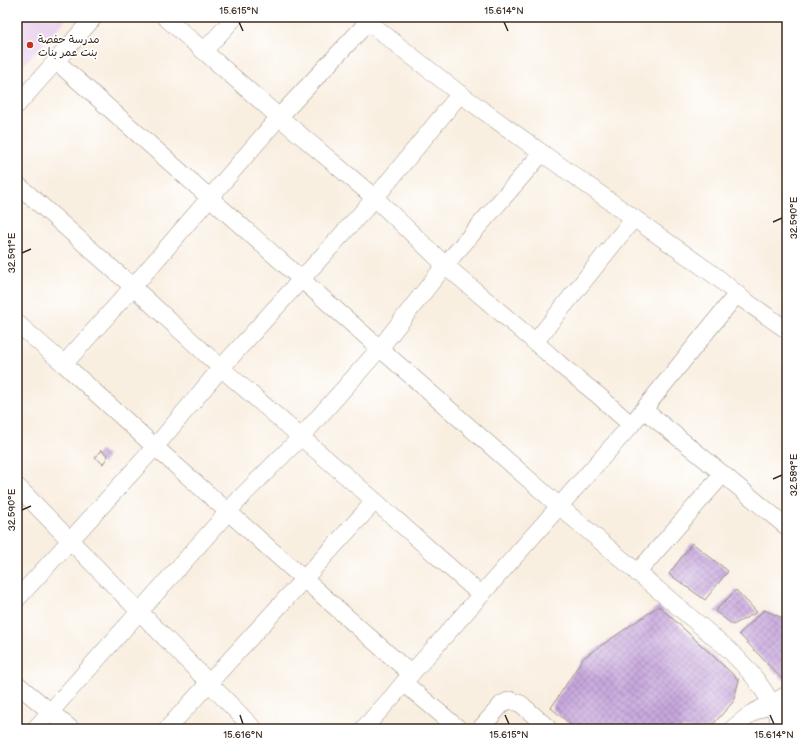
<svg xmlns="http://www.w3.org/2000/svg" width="804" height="746" font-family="'Balsamiq Sans','Playpen Sans Arabic',sans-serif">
<defs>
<pattern id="building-cross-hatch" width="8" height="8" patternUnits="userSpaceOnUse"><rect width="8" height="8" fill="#c7a7dd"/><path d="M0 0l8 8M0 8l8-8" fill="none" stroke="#a388b3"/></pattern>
</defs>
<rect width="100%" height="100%" fill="#fff"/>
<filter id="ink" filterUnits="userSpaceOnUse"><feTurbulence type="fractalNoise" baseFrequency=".025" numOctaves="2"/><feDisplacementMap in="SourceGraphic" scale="8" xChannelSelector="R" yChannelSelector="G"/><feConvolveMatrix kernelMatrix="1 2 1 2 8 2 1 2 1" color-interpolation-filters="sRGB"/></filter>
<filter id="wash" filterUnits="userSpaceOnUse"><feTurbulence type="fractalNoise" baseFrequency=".012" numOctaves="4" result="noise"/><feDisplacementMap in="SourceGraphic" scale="16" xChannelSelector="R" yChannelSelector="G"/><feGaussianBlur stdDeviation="0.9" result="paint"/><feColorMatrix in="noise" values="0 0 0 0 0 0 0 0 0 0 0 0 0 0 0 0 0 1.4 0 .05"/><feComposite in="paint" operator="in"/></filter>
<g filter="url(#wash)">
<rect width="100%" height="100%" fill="#f9efe1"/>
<polygon fill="#ead1ec" points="17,17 68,17 17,72"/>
<g id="blocks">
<g fill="url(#building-cross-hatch)">
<polygon points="101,450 108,456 103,464 95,457"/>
<polygon points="692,543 728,571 705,600 669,574"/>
<polygon points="736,590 757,612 733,625 715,611"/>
<polygon points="659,606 739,680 733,702 709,729 576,729 551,708 583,658"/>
<polygon points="764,610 787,620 787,678 783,680 739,634"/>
</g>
</g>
</g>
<g filter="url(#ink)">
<use href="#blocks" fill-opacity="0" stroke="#9a8c80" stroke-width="1"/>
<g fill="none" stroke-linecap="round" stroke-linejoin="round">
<defs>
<g id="street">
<polyline points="165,17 279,117 375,198 445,265 535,342 563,367 599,396 631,425"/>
<polyline points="362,17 460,94 542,153 717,277 744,300 787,330"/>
<polyline points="204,51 235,17"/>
<path d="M56 61 301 279 559 506 728 649C745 665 760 682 771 703 776 711 779 720 782 729"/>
<polyline points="17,105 56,61 94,17"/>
<polyline points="17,184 133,287 221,368 375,501 481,595"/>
<polyline points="17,323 64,364 155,447 411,674"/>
<polyline points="535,342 634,218"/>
<polyline points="64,364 133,287 279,117 368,22"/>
<polyline points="644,410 690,447 787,527"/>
<polyline points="17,486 254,729"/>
<polyline points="637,573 723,474"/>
<polyline points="17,599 155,447 221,368 375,198 460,94"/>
<polyline points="404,683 459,729"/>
<polyline points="17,684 71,729"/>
<polyline points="35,729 228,512 244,494 301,437 380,348 445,265 542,153"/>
<polyline points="167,729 375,501"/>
<polyline points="363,729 393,696 411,674 631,425 737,294"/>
<polyline points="480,729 502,704 510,700 521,704 549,729"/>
<polyline points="732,729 752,713 787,695"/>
</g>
</defs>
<use href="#street" stroke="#9a8c80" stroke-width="18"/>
<use href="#street" stroke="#fff" stroke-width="17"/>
</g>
</g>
<path fill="none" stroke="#3b2a1e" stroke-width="1.5" d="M239 22 243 31M504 22 508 31M773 222 782 218M22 253 31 249M773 479 782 475M22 510 31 506M240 715 243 724M505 715 509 724M770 715 774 724"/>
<circle fill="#c8321e" stroke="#fff" stroke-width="1.5" cx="30" cy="45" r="4"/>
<g text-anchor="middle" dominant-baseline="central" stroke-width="3.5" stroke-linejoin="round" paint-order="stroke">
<g font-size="11" fill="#3b2a1e" stroke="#fff" text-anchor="start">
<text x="38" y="39">مدرسة حفصة<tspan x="38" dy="13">بنت عمر بنات</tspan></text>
</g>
</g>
<rect width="804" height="746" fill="none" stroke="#fff" stroke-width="44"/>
<rect x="22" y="22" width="760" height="702" fill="none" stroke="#3b2a1e" stroke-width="1.5"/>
<g font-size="10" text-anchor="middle" fill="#3b2a1e">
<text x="239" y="14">15.615°N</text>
<text x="504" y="14">15.614°N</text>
<text transform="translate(793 218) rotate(-90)" y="4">32.590°E</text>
<text transform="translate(11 253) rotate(-90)" y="4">32.591°E</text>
<text transform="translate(793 475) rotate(-90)" y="4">32.589°E</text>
<text transform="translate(11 510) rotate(-90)" y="4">32.590°E</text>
<text x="243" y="738">15.616°N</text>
<text x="509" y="738">15.615°N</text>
<text x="774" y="738">15.614°N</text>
</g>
</svg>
